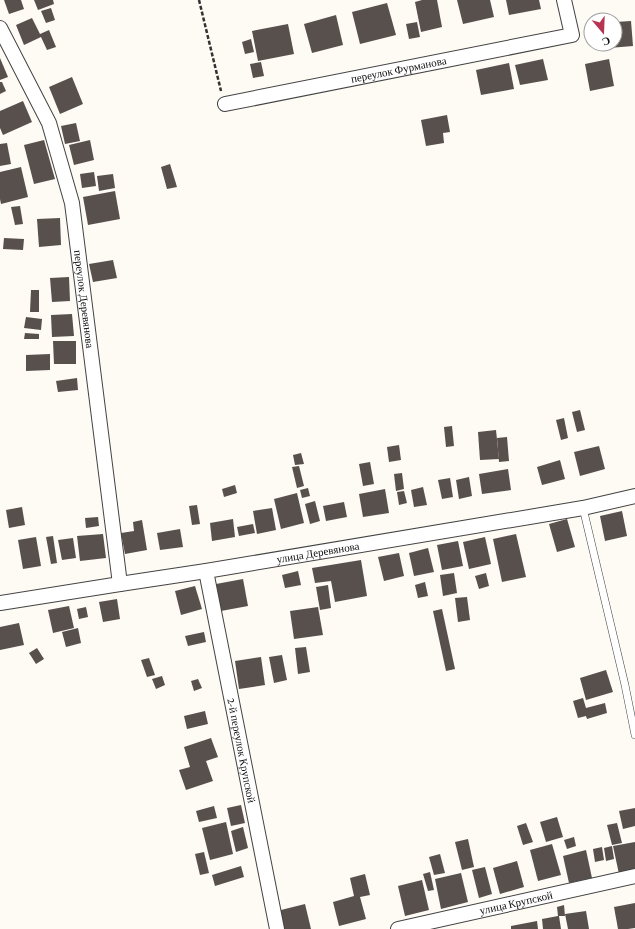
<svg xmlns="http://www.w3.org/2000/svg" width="635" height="929" font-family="'Crimson Pro',serif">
<rect width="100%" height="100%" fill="#fefaf4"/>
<g fill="#58504d">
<polygon points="4,0 21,0 24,9 9,14"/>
<polygon points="34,0 53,0 54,4 38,10"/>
<polygon points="422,0 437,0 442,27 421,32 415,2"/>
<polygon points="457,0 490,0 494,17 463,24"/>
<polygon points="506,0 539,0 541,9 509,15"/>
<polygon points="387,3 396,35 360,44 352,12"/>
<polygon points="51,8 55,20 46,23 41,11"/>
<polygon points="336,15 343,45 312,53 304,24"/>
<polygon points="32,18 40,34 49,30 56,47 47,50 41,37 24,45 16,25"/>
<polygon points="631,21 633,46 609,48 609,44 615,44 615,22"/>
<polygon points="417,22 420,37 409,39 406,24"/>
<polygon points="288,24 294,54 258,61 252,31"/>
<polygon points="251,39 254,52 245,54 242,42"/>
<polygon points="0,58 8,77 0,80"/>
<polygon points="543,59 548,80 520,85 515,65"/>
<polygon points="609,59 614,86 590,91 585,64"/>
<polygon points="261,62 264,76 253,78 250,64"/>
<polygon points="509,63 514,89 481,95 476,70"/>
<polygon points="72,77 83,104 60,114 49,87"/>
<polygon points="0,82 2,82 6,91 0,94"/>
<polygon points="23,101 32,122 3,135 0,128 0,111"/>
<polygon points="447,115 450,132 443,133 444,143 426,146 421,120"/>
<polygon points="76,123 80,141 65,144 61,126"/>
<polygon points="44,140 55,179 34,184 24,145"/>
<polygon points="90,140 94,160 74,165 69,145"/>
<polygon points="7,143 11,164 0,166 0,144"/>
<polygon points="170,164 177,187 167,189 161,167"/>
<polygon points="21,167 28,197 1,204 0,199 0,172"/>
<polygon points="94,172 96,186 82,188 80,174"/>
<polygon points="113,174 115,188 99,191 97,176"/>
<polygon points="115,191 120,219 88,225 83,197"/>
<polygon points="20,206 23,224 15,225 11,207"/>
<polygon points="60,218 61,245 39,247 37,219"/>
<polygon points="4,238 24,239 23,250 3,249"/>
<polygon points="113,260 117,278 93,282 89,264"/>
<polygon points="69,277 70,301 52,302 50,278"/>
<polygon points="31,290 39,290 39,312 30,312"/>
<polygon points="72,314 74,336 52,337 51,315"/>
<polygon points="26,317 42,319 41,330 24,328"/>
<polygon points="25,333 39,334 39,339 24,339"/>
<polygon points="53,341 76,341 76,364 54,364"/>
<polygon points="50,354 50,370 26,371 26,355"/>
<polygon points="77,378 78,390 58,392 56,381"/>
<polygon points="580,410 585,430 577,432 572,412"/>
<polygon points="564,418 568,438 561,440 556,420"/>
<polygon points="452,426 454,446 446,447 444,427"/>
<polygon points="496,430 499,459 480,460 478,432"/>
<polygon points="507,437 509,461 499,462 497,438"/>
<polygon points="399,445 401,460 389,462 387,447"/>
<polygon points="599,446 605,469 580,476 574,452"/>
<polygon points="301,453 304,464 295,465 293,455"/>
<polygon points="560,460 565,479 542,485 537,467"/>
<polygon points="370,462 374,484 363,486 359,464"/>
<polygon points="299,466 304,486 297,488 292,467"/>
<polygon points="508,469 511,490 482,494 479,474"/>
<polygon points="402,473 404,489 396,491 394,474"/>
<polygon points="469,477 472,496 459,499 456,480"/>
<polygon points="450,478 453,497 442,499 438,480"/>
<polygon points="235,485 237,493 224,497 222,489"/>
<polygon points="423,487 427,505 414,507 411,490"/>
<polygon points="308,488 310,496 302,498 300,490"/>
<polygon points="385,489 389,513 363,517 359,494"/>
<polygon points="404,491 407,503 399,505 397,492"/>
<polygon points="297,493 304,523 281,529 274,499"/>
<polygon points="315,501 320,521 310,524 305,504"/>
<polygon points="344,502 347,517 326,521 323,506"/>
<polygon points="197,505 200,524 192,525 189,506"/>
<polygon points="22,507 25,525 9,528 6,510"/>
<polygon points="272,508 276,530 257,534 253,511"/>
<polygon points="622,511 627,536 605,541 600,516"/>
<polygon points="98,517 99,526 86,528 85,518"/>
<polygon points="233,519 235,537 212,541 210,523"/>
<polygon points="567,519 575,547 557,552 549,524"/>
<polygon points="142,520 147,550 125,554 121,533 134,531 133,522"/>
<polygon points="253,524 255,533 239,536 237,527"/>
<polygon points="180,529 183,547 160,550 157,533"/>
<polygon points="103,534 106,558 80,561 77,536"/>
<polygon points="516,534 526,577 502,582 493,539"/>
<polygon points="53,536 57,563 51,564 46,537"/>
<polygon points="36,537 41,566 23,569 18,540"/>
<polygon points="485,537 491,564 469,569 463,542"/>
<polygon points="73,538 76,558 62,560 58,540"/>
<polygon points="458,541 463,566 442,570 437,545"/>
<polygon points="428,548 434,572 414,576 409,553"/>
<polygon points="399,553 404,576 384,581 378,557"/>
<polygon points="361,560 367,596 335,602 331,581 315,583 312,568"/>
<polygon points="298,571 301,585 285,588 282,575"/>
<polygon points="454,573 457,593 443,596 440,575"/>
<polygon points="486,573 489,586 479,589 475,576"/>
<polygon points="243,579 248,606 221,611 216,584"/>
<polygon points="425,582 428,596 418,598 415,585"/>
<polygon points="328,585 331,608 320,610 316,587"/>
<polygon points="195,586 202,609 181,615 175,591"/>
<polygon points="467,597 470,620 458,622 455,598"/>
<polygon points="117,599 120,619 103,622 99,602"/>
<polygon points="69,606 74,628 53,633 48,610"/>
<polygon points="86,607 88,617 79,619 77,609"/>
<polygon points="318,607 323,635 294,639 290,611"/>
<polygon points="442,609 455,669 446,671 433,611"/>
<polygon points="19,623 24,645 0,650 0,627"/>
<polygon points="78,628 81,643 66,647 62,632"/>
<polygon points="204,632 206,642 188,646 185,636"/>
<polygon points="306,647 310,672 298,674 295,648"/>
<polygon points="37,648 44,659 36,664 29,653"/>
<polygon points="282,655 287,680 274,683 269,657"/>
<polygon points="261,657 265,685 239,689 235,661"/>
<polygon points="149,658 155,675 147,677 141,660"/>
<polygon points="606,670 613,692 586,700 580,678"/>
<polygon points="162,676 165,685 156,689 152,679"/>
<polygon points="198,679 202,688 194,691 191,681"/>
<polygon points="583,698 586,708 605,703 607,713 587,719 586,716 578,718 573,701"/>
<polygon points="205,711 208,724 187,729 184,716"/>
<polygon points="211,738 218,757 206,761 213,781 186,790 179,770 190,767 184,747"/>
<polygon points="241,805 245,823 231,826 227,808"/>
<polygon points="214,806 217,818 199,822 196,811"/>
<polygon points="635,808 635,826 623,829 619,811"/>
<polygon points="557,817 563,837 546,842 540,822"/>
<polygon points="226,822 233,854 210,860 202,828"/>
<polygon points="526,823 533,842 523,845 517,826"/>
<polygon points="617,823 622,843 612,845 607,825"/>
<polygon points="243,827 248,848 236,852 231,831"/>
<polygon points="574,837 576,846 567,849 564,840"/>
<polygon points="468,839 474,867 462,870 455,842"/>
<polygon points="635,842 635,871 619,874 613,846"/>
<polygon points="552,844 561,875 538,881 530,850"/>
<polygon points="612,846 614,859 606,861 604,848"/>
<polygon points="602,847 604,860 595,862 593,849"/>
<polygon points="586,850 592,878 569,883 563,856"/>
<polygon points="204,852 209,873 200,875 195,854"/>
<polygon points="440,854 445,873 434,875 429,857"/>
<polygon points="517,861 524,887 500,894 493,868"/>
<polygon points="241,866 244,877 215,886 212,875"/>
<polygon points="485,867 492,894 479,898 472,870"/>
<polygon points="430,872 434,890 428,891 423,874"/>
<polygon points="461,873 468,902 441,909 435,879"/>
<polygon points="365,874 370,895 360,897 366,919 339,926 333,902 354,896 350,878"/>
<polygon points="422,880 429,910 405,916 398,886"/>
<polygon points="635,903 635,928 628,929 618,929 614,907"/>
<polygon points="305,904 311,929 282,929 277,911"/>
<polygon points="564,905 565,916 559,916 561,929 543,929 542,919 558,916 557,907"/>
<polygon points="586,911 589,929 568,929 565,914"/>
<polygon points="537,921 538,929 511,929 511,926"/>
</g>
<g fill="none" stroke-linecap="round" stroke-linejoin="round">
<defs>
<polyline id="service" points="583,508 625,685 635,735"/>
<g id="minor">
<path id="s1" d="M0 28 49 123 72 203 120 584"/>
<path id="s2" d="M225 104 572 35 564 0"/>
<path id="s3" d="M206 571 277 929"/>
<path id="s4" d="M0 603 120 584 206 571 583 508 635 496"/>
<path id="s5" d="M398 929 635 876"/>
</g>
</defs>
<use href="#service" stroke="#434343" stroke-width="8"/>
<use href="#minor" stroke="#434343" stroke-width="16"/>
<polyline stroke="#323232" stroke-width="2.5" stroke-dasharray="4 2" stroke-linecap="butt" points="199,0 221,91"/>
<use href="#service" stroke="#fff" stroke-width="7"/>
<use href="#minor" stroke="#fff" stroke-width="14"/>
</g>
<g text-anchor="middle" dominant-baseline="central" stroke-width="4" stroke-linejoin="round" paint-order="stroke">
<g font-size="11" fill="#101010" stroke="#fff">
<text stroke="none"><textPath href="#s2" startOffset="177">переулок Фурманова</textPath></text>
<text stroke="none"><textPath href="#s1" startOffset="287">переулок Деревянова</textPath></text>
<text stroke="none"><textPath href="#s4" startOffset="322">улица Деревянова</textPath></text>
<text stroke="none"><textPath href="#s3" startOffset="183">2-й переулок Крупской</textPath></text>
<text stroke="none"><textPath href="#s5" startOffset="121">улица Крупской</textPath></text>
</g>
</g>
<g transform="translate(603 32) rotate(161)"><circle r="19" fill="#ffffff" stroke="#9f9f9f"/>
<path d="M0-3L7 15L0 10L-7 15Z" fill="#b63351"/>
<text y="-6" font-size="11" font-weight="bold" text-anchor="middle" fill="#101010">С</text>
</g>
</svg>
